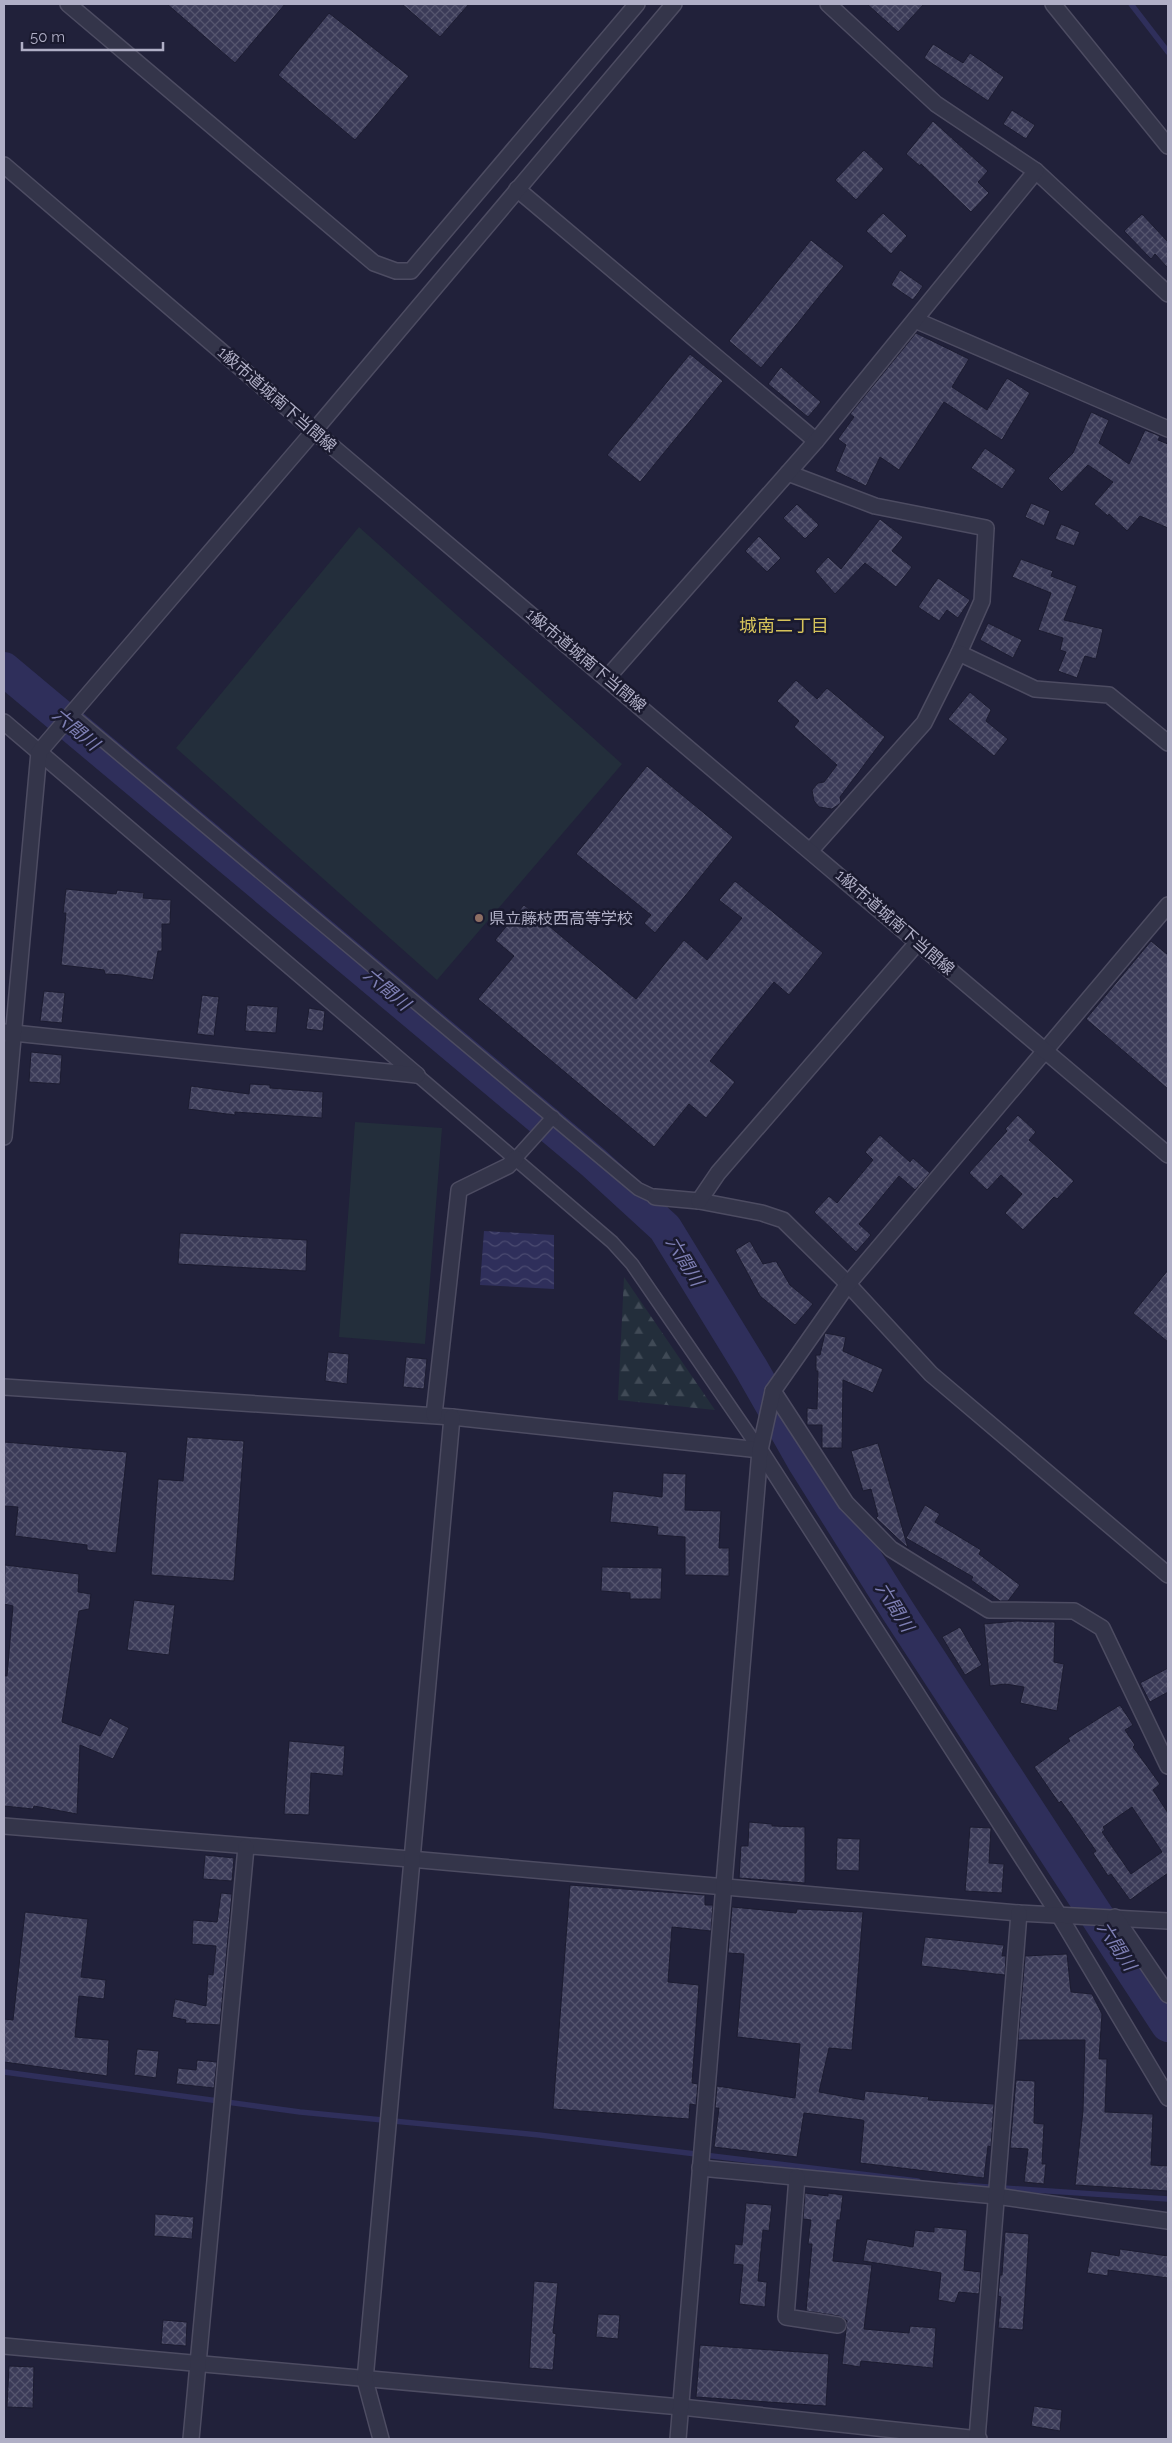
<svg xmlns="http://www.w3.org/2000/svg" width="1172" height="2443" font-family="Raleway,'Noto Sans JP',sans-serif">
<defs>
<pattern id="forest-firs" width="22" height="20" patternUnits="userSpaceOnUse" patternTransform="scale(1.25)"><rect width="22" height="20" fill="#232e3b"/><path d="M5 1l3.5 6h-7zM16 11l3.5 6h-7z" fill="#404a56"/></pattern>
<pattern id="water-waves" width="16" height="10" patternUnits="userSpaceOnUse" patternTransform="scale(1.25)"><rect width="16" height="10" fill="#2f2f5b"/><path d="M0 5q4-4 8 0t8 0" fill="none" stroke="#4b4b71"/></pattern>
<pattern id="building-cross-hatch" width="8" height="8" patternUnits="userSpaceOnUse" patternTransform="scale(1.25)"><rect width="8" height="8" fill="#3b3b58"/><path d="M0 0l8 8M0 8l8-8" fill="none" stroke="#55556e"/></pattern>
</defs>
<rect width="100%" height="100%" fill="#21213a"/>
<polygon fill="url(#forest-firs)" points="624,1277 715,1410 618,1400"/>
<g fill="#232e3b">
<polygon points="359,527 622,764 437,980 176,748"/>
<polygon points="355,1122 442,1128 425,1344 339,1337"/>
</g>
<polygon fill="url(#water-waves)" points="484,1231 554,1235 554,1289 480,1285"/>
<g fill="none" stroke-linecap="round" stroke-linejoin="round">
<g stroke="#2f2f5b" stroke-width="5.5">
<polyline points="1131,4 1168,52"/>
<polyline points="4,2072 300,2112 539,2135 918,2181"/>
<polyline points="959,2185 1168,2199"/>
</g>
<polyline stroke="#2f2f5b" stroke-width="34" points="4,669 593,1162 665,1228 751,1368 805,1463 898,1611 1168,2025"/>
</g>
<g fill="url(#building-cross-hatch)" stroke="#1c1c31" fill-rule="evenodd">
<polygon points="167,4 285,4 235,63"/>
<polygon points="402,4 469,4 440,37"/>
<polygon points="867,4 924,4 898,32"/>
<polygon points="329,13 409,76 355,140 278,75"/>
<polygon points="933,44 963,63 970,53 1004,77 988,101 924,58"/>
<polygon points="1012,110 1035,125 1026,139 1003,124"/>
<polygon points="933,121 988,171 978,182 989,193 971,212 921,164 920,166 906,154"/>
<polygon points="864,150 884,169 856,200 835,180"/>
<polygon points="883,213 907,236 891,254 866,231"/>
<polygon points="1142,214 1168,242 1168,268 1155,254 1151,259 1124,231"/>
<polygon points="811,240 844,266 761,368 729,341"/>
<polygon points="900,270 923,286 913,300 891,285"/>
<polygon points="916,333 969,359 952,387 987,410 1007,378 1030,393 1002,440 944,402 899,470 880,457 866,486 835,471 846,445 838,439 854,417 850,414"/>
<polygon points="690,354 723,381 640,482 607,455"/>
<polygon points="781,367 821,402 808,417 768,384"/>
<polygon points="1091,412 1109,420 1099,443 1129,464 1145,430 1160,436 1158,440 1168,444 1168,528 1140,516 1127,531 1109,514 1108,516 1094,504 1113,482 1088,465 1062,492 1048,478 1073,453"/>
<polygon points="985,448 1016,470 1002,489 971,468"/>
<polygon points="1031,503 1050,511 1044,526 1025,517"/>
<polygon points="797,504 819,525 805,539 783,518"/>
<polygon points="880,519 903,537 892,551 912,567 896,587 865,563 835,594 815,571 828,557 841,569"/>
<polygon points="1061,524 1080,532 1074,546 1055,539"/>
<polygon points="759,536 781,558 767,572 745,551"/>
<polygon points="1021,559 1053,571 1051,576 1077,586 1064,620 1103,629 1096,659 1085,656 1077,678 1058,671 1066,652 1060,650 1063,638 1038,630 1051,593 1012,577"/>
<polygon points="938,578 970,600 958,618 947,610 939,621 918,607"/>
<polygon points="988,623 1022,640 1013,658 980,640"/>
<polygon points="796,680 817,699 827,688 885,737 840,797 841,803 832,809 819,807 814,801 812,790 818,783 824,782 837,765 794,727 799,721 777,701"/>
<polygon points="970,692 991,710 986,721 1008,739 994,756 948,719"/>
<polygon points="647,766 733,837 655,933 644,923 651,915 576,854"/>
<polygon points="735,881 823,953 789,995 774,982 710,1061 735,1082 706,1118 689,1104 654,1147 478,999 514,956 495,940 524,905 636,999 684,940 707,960 742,918 719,900"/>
<polygon points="66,889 116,894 117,890 144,893 143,898 171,900 170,924 162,924 162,951 158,951 153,980 123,975 105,974 104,970 61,965 66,913 63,913"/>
<polygon points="1151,941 1168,955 1168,1089 1086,1019"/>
<polygon points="44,991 65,993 62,1023 40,1021"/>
<polygon points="202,995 219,997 214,1036 197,1034"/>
<polygon points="247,1005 278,1007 276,1033 245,1031"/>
<polygon points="309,1008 325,1011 323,1031 306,1029"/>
<polygon points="31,1052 62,1055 60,1084 29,1082"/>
<polygon points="250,1084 270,1085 270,1088 323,1092 322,1118 235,1112 235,1115 188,1109 191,1086 249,1094"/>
<polygon points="1018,1115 1036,1132 1029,1140 1074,1181 1057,1199 1054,1197 1023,1230 1005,1213 1022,1194 1001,1175 987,1190 969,1173 1007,1131 1005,1129"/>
<polygon points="880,1135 910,1162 913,1158 930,1173 915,1190 899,1176 859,1224 871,1235 856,1252 814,1212 829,1196 837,1203 873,1160 865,1152"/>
<polygon points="180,1233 307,1240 306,1271 178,1264"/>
<polygon points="750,1241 763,1264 776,1261 790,1285 813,1304 795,1325 760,1296 735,1250"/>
<polygon points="1168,1270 1168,1342 1133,1313"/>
<polygon points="825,1333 846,1337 843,1351 883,1369 873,1393 843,1380 842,1448 822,1448 822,1425 807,1425 807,1408 817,1409 818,1371 816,1371 816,1355 820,1355"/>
<polygon points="328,1352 349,1354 347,1384 325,1381"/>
<polygon points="406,1357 427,1359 424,1389 403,1387"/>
<polygon points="187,1437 244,1441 234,1581 151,1575 158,1479 183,1481"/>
<polygon points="4,1442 127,1452 116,1553 87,1550 87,1545 15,1536 18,1507 4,1506"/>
<polygon points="878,1443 908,1548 876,1518 878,1516 871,1489 863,1491 851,1451"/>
<polygon points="663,1473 686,1474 685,1510 721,1511 719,1548 729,1548 729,1576 685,1575 685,1537 657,1535 658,1527 610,1522 613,1491 662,1497"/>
<polygon points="925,1505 940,1514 935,1522 981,1550 979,1554 1020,1585 1008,1601 1000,1601 971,1580 973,1577 906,1538"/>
<polygon points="5,1565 79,1574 78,1592 91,1594 89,1609 79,1611 62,1722 100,1736 110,1718 129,1728 113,1759 80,1745 77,1814 34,1806 33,1809 4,1806 4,1676 7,1676 13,1606 4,1604"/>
<polygon points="602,1567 662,1568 661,1599 630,1599 630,1593 601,1591"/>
<polygon points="134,1600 175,1605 169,1655 127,1650"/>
<polygon points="1016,1621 1055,1622 1054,1662 1064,1664 1057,1711 1020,1703 1024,1687 1005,1684 990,1686 984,1624"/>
<polygon points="960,1627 982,1665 965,1675 942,1637"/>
<polygon points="1168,1668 1168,1692 1150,1702 1140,1683"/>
<path d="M1120 1705 1133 1725 1125 1730 1135 1745 1133 1747 1160 1784 1153 1790 1168 1813V1873L1130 1900 1111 1874 1108 1876 1093 1853 1096 1851 1061 1801 1059 1803 1034 1767 1070 1741 1068 1738ZM1132 1807 1162 1852 1131 1874 1102 1832 1105 1830 1103 1827Z"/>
<polygon points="289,1741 345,1746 343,1776 311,1773 309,1815 284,1814"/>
<polygon points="749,1822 772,1824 772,1826 805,1827 805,1883 739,1878 741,1846 748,1846"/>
<polygon points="970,1827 991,1828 989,1863 1004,1864 1002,1893 965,1891"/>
<polygon points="837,1838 860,1839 859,1871 836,1870"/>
<polygon points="205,1855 234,1858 232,1881 203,1879"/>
<polygon points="570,1885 705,1895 705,1905 713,1905 711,1931 672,1927 668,1982 699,1985 692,2083 698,2084 696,2105 690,2104 689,2119 553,2109"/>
<polygon points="221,1893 232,1894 220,2025 185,2023 186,2020 172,2017 175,1999 206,2006 208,1974 213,1975 216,1946 192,1944 193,1920 217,1922"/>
<polygon points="732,1907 796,1913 797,1909 863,1912 852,2050 829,2048 819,2092 864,2100 865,2091 929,2097 928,2100 994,2104 991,2147 988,2146 984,2178 860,2163 864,2121 862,2120 804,2113 797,2157 714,2147 719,2108 715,2108 717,2086 795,2098 800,2044 737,2037 744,1954 728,1953"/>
<polygon points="25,1912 88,1919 81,1977 106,1980 104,1999 79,1996 75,2037 109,2040 107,2076 4,2062 4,2019 13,2020"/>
<polygon points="925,1937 1004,1945 1002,1956 1006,1956 1005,1975 921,1966"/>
<polygon points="1067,1954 1071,1992 1092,1994 1102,2014 1099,2059 1107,2059 1105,2112 1153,2114 1151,2165 1168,2166 1168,2191 1075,2185 1083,2111 1085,2040 1018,2040 1025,1956"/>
<polygon points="137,2049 159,2051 156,2078 134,2075"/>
<polygon points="197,2060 217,2062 214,2088 176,2084 178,2068 196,2070"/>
<polygon points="1016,2080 1035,2081 1034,2123 1044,2124 1042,2164 1046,2164 1044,2184 1024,2182 1028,2149 1010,2148"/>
<polygon points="805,2193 828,2196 828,2193 843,2195 840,2220 837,2220 833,2261 872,2265 864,2329 909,2333 910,2326 936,2328 933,2368 861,2361 860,2367 842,2364 847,2321 839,2316 806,2311 812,2244 808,2244 811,2220 803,2219"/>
<polygon points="746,2203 772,2205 769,2231 763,2230 758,2281 767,2282 765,2307 739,2304 743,2265 733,2264 735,2244 742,2245"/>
<polygon points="155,2214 194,2217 192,2239 154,2236"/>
<polygon points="934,2227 967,2230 964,2270 981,2272 979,2294 959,2292 955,2303 938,2300 941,2273 863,2261 867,2239 913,2247 915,2230 934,2232"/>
<polygon points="1005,2232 1029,2234 1023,2330 998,2328 1001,2297 998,2296 1000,2275 1002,2275"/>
<polygon points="1120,2249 1168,2256 1168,2278 1108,2270 1108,2276 1087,2273 1091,2251 1119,2256"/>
<polygon points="534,2281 558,2283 553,2333 556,2334 553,2370 529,2368"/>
<polygon points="598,2314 620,2315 618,2339 596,2337"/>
<polygon points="163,2320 187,2322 186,2346 161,2344"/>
<polygon points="700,2345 829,2354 826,2406 696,2397"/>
<polygon points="9,2366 34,2367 33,2408 7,2407"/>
<polygon points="1034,2406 1062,2410 1060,2431 1031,2426"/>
</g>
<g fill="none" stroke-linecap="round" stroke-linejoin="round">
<defs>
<g id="pedestrian">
<polyline points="71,714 638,1189 655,1197"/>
<polyline points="417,1075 612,1242 632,1264 760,1450"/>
<polyline points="516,1158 553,1117"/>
</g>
<g id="minor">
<polyline points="68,4 374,263 396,271 411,271 637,4"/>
<polyline points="1053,4 1168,146"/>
<polyline points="1036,171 1168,294"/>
<polyline points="517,189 816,441"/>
<polyline points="915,320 1168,429"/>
<polyline points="314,431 674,4"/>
<polyline points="788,473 875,506 986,528 982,601 959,653"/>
<polyline points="607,678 816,441 1036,171 936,104 828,4"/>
<polyline points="4,722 417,1075"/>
<polyline points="811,850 924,723 959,653 1035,689 1109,695 1168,743"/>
<polyline points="4,1032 417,1075"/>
<polyline points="655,1197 699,1201 762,1213 783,1220 848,1284 931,1374 1168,1575"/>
<polyline points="699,1201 718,1173 918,942"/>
<polyline points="4,1387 452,1417 760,1450"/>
<polyline points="773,1391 846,1503 891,1549 989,1610 1074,1611 1102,1628 1168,1766"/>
<polyline points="434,1415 459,1190 508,1166 516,1158"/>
<polyline points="760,1450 1059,1915 1168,2098"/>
<polyline points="4,1826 410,1859 1019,1913 1168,1921"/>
<polyline points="1115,1917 1168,1995"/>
<polyline points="700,2168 996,2196 1168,2221"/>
<polyline points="797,2177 786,2317 838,2325"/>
<polyline points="4,2346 681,2407 979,2439"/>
<polyline points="191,2439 246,1847"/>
<polyline points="381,2439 365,2380 452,1417"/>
<polyline points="678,2439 760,1450 773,1391 848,1284 1168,905"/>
<polyline points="977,2439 1019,1913"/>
</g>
<g id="tertiary">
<polyline points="4,165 314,431 1168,1155"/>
<polyline points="4,1137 39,752 314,431"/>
</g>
</defs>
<use href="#pedestrian" stroke="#4d4c62" stroke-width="15"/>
<use href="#minor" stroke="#4d4c62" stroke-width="18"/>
<use href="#tertiary" stroke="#4d4c62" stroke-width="18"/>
<use href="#pedestrian" stroke="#34354a" stroke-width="12"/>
<use href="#minor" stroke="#34354a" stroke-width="15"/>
<use href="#tertiary" stroke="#34354a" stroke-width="15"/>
</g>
<circle fill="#8d6e63" stroke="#1a1a2f" stroke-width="2" cx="479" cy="918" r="5"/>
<g text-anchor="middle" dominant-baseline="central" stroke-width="5" stroke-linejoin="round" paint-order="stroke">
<g font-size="16" fill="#b0afc6" stroke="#1a1a2f">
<text transform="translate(277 399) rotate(41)">1級市道城南下当間線</text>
<text transform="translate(586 660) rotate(40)">1級市道城南下当間線</text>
<text transform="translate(895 922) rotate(41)">1級市道城南下当間線</text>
</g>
<g font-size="16" fill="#b0afc6" stroke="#1a1a2f" text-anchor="start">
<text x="489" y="918">県立藤枝西高等学校</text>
</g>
<g font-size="18" fill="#d6c35b" stroke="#1a1a2f">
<text x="784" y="625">城南二丁目</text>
</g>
<g font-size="18" font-style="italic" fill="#7e7fb4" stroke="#1a1a2f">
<text transform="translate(76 729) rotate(40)">六間川</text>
<text transform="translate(387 989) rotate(40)">六間川</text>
<text transform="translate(685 1261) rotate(59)">六間川</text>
<text transform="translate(895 1607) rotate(58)">六間川</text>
<text transform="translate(1117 1946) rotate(57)">六間川</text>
</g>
</g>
<rect width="1172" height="2443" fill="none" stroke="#b0afc6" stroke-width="10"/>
<path d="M22 42v8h141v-8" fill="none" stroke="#b0afc6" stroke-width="2.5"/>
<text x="30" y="42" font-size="15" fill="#b0afc6" stroke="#1a1a2f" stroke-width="4" paint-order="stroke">50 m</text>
</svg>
